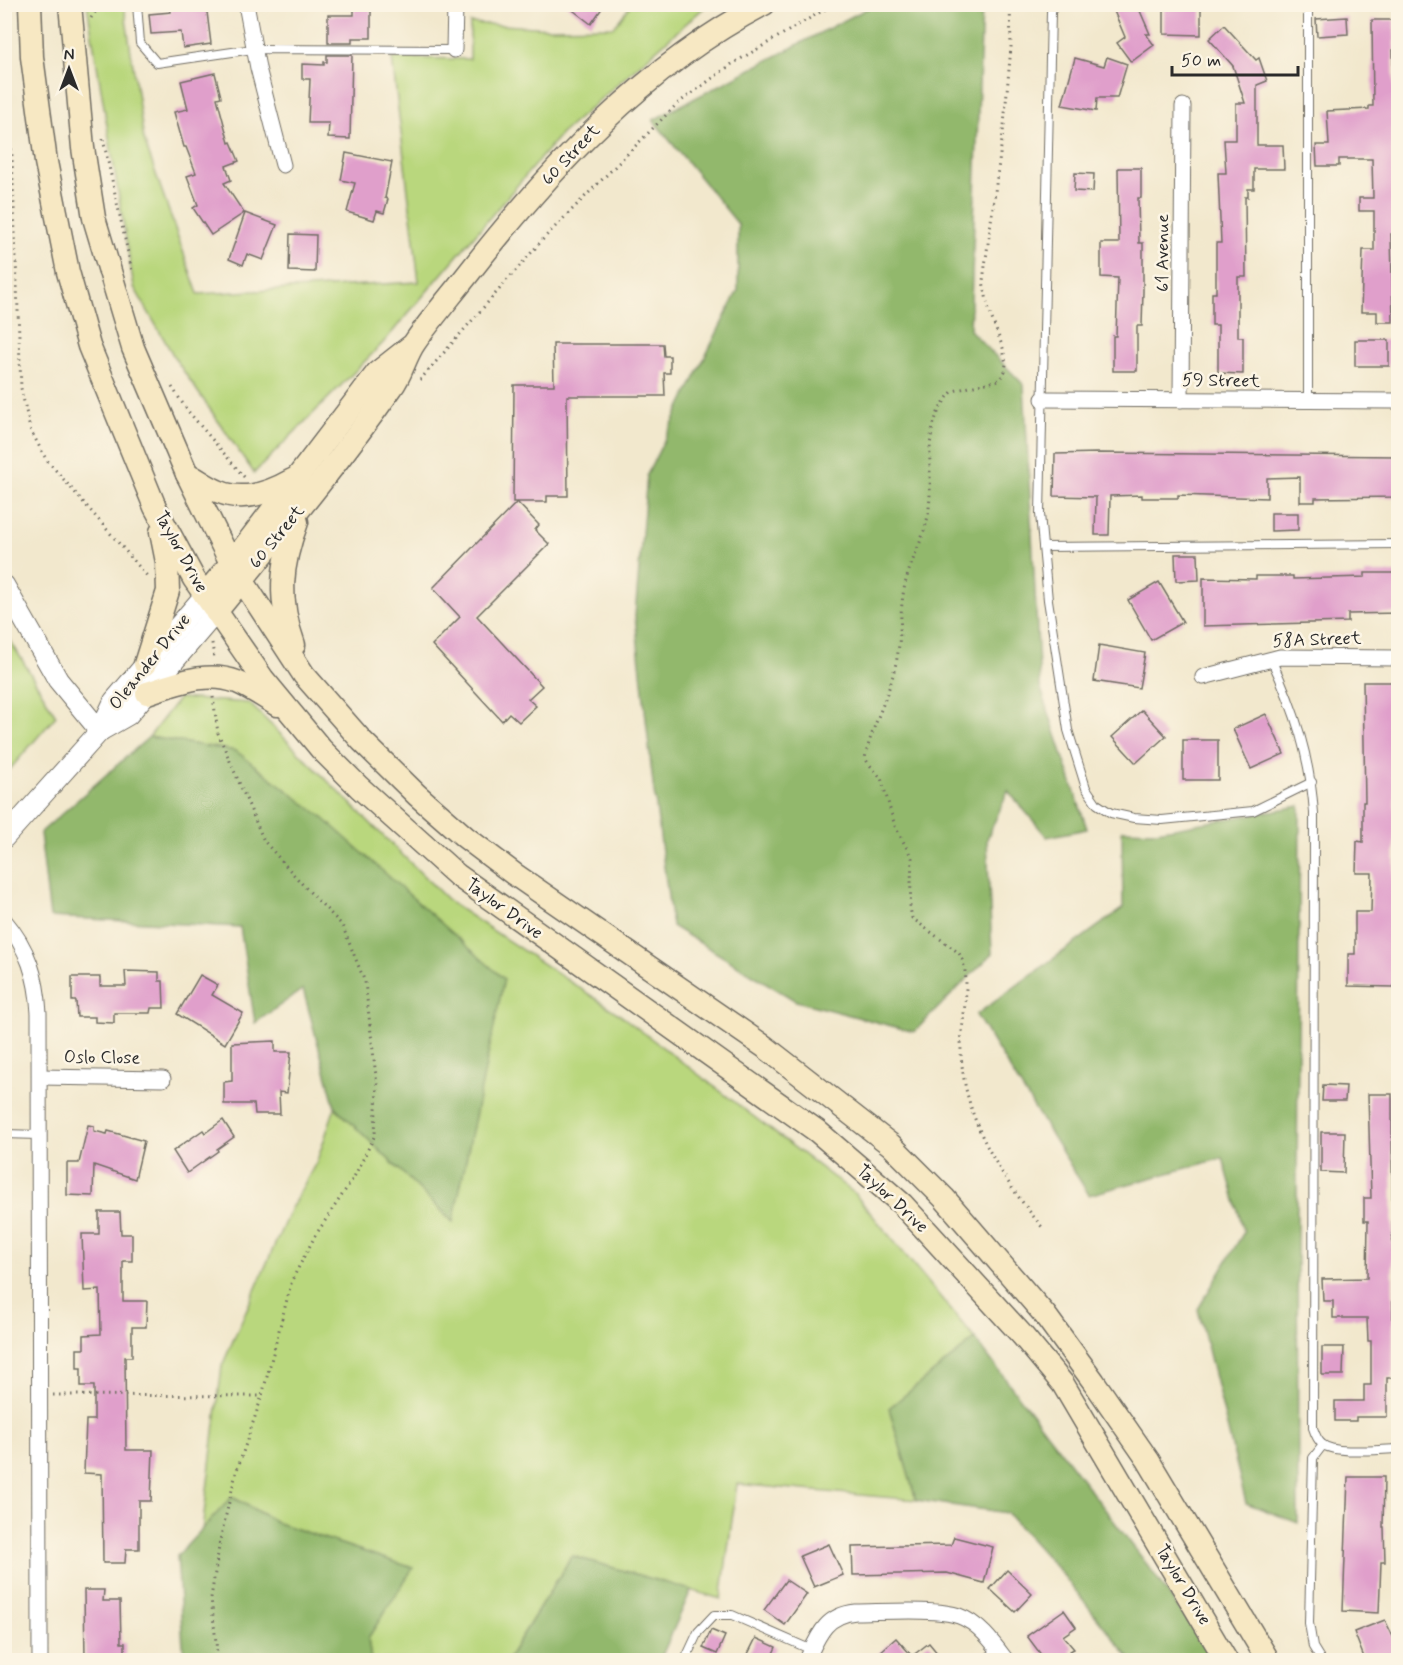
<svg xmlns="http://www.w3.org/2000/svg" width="1403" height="1665" font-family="Mynerve,sans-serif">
<rect width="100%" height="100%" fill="#fcf5e5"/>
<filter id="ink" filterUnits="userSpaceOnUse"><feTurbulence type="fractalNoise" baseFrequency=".0167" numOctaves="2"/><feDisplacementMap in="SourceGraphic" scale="12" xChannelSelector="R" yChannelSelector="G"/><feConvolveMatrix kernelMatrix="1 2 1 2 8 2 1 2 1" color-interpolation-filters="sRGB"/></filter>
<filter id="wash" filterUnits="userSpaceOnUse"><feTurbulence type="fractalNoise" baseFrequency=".008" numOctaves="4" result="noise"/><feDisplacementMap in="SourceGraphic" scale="24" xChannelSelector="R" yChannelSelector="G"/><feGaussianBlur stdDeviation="1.35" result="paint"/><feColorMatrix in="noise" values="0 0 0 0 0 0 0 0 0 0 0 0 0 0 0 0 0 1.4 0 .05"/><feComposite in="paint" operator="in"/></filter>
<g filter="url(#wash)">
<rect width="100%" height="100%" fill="#f2e8cd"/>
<g fill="#b9d77d" stroke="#728154" stroke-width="1.5">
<polygon points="87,5 124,5 144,140 198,294 419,282 392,58 470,59 470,23 550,28 614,27 631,5 707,5 561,134 383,343 254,473 176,360 134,287"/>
<polygon points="4,630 56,716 5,775 4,775"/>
<polygon points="179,698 249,703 451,903 619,1014 854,1193 975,1339 889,1408 916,1500 737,1484 721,1599 572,1556 507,1660 371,1660 368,1638 412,1568 278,1523 233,1497 202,1531 222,1366 290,1210 317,1161 335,1107 453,1222 236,751 149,737"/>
</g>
<g fill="#92b86c" stroke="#5e724c" stroke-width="1.5">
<polygon points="880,4 982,5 970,330 1024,385 1040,686 1087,829 1047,837 1008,791 987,839 992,954 914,1032 796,1001 672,926 653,784 635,616 647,475 738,290 738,224 653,120 866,9"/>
<polygon points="149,737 236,751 322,817 504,979 453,1222 335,1107 303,989 255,1023 240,927 50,917 40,833"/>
<polygon points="1300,806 1297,1179 1298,1523 1246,1503 1198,1309 1244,1232 1223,1158 1089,1195 976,1015 1123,908 1122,830 1157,831"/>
<polygon points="975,1339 1152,1571 1215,1660 1131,1660 1063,1575 1007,1513 916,1500 889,1408"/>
<polygon points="232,1497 278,1523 413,1568 368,1638 371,1660 184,1660 177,1556"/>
<polygon points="572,1556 691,1590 660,1660 507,1660"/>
</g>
<g id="blocks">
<g fill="#e09fcb">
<polygon points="170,4 206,4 211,44 183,48 181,32 151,34 149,14 171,12"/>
<polygon points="354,4 371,4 371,38 352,38 352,43 328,43 328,15 354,15"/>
<polygon points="565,4 605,4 591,24"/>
<polygon points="1111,4 1137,4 1150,34 1146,34 1154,45 1131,62 1117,43 1125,37"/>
<polygon points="1164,4 1201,4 1201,35 1164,34"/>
<polygon points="1347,17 1348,34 1317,36 1316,19"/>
<polygon points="1372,20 1394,20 1395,50 1393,50 1395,128 1392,128 1394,198 1396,198 1396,234 1391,234 1393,322 1377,322 1377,312 1361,312 1363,250 1374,250 1374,211 1359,211 1359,198 1373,198 1372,159 1339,159 1339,166 1317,166 1316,145 1329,145 1327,111 1369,109 1369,106 1373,106"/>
<polygon points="1224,25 1256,60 1259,58 1267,81 1257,85 1257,145 1283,145 1284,169 1254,169 1254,189 1248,189 1248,197 1245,197 1246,277 1238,277 1238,337 1243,337 1243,374 1218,373 1218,325 1212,325 1212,293 1216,293 1216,243 1221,243 1218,173 1226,173 1224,140 1236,140 1236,103 1245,103 1233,66 1209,39"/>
<polygon points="327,55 352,55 350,139 328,138 329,123 308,123 310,79 302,79 302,64 324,65 324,62 327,62"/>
<polygon points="1107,57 1127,64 1117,98 1097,98 1096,111 1062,105 1075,58 1104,66"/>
<polygon points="215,73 221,97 217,98 229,143 231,142 239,161 226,166 231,180 224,183 244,213 211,235 193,208 198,205 187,176 196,173 186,147 184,147 174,112 188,109 181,81"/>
<polygon points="346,153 392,162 385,198 388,199 384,213 377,211 374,220 347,212 355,183 341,180"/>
<polygon points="1118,168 1141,168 1141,198 1138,198 1139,243 1143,243 1143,291 1142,326 1137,326 1137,371 1113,371 1113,336 1116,336 1118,278 1101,277 1101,243 1119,243"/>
<polygon points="1075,173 1094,174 1093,192 1074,191"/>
<polygon points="245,213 277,225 263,260 247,254 243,265 229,259"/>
<polygon points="290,234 316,235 315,272 289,271"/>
<rect x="1355" y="340" width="34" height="26"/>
<polygon points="553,344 663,344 664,356 670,356 670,373 664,373 665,396 567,396 568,496 547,496 547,502 517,502 539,525 535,530 549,544 477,616 542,686 528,699 536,706 519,722 509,713 502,721 432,645 460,617 433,588 517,502 513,502 514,385 554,385"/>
<polygon points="1099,453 1398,456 1398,497 1315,498 1315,502 1300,502 1300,477 1267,478 1267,498 1178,495 1178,498 1142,498 1142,495 1110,496 1109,535 1095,535 1096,497 1054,496 1055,454"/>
<polygon points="1271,513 1298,513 1298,530 1271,531"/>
<polygon points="1175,554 1198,554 1199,580 1176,581"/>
<polygon points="1365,573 1398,573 1398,613 1348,614 1348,622 1203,626 1203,578 1256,579 1256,576 1293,576 1293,579 1365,577"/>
<polygon points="1159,582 1183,622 1151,640 1128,600"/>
<polygon points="1099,645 1145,653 1139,688 1094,681"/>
<polygon points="1363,682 1395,682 1394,987 1348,986 1348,954 1355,954 1355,912 1371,912 1372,873 1356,873 1357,841 1363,842 1363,802 1365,802"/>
<polygon points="1142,710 1166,736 1136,763 1112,737"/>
<polygon points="1266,714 1284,754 1251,769 1233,729"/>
<rect x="1183" y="740" width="35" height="40"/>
<polygon points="125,971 159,972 159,981 163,981 164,1008 151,1008 150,1013 114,1013 114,1023 95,1022 95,1017 77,1017 76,1001 72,1001 72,977 100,977 100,986 126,986"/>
<polygon points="200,975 218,985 212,995 243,1013 225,1044 177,1014"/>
<polygon points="275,1041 275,1052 291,1052 287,1093 279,1092 280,1114 255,1114 254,1104 224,1104 224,1082 232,1081 232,1043"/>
<polygon points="1323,1085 1346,1086 1345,1101 1322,1101"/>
<polygon points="1368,1094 1392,1094 1393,1378 1387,1378 1387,1417 1356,1417 1356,1421 1335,1421 1335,1401 1364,1401 1364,1385 1371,1385 1371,1341 1368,1341 1367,1318 1333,1318 1333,1301 1323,1301 1322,1279 1367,1278 1368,1221 1364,1221 1364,1198 1371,1198"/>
<polygon points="223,1120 234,1137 217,1149 218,1151 187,1173 173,1151 203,1130 205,1133"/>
<polygon points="88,1125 94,1126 94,1131 107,1134 108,1131 144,1141 135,1179 94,1165 93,1196 67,1195 67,1163 79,1163"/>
<polygon points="1321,1132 1345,1132 1344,1173 1321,1172"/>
<polygon points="99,1212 120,1212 121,1234 132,1234 132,1261 123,1261 123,1301 147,1301 146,1327 132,1327 132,1357 125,1357 126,1450 153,1450 151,1501 139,1501 139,1549 126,1549 125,1563 103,1563 102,1474 84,1473 86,1420 94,1420 94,1386 81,1386 81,1368 77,1368 77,1349 84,1349 84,1335 101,1334 100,1290 84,1291 82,1234 99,1234"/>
<polygon points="1322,1347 1344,1347 1343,1375 1322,1375"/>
<polygon points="1348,1477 1384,1477 1383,1527 1384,1527 1385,1562 1381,1562 1379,1613 1343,1611"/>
<polygon points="954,1537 993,1547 984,1583 947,1573 853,1575 852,1547 951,1545"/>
<polygon points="829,1544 843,1575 814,1587 800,1556"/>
<polygon points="1007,1570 1032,1594 1015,1612 990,1589"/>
<polygon points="786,1580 807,1594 785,1625 764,1610"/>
<polygon points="84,1590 104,1590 103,1601 120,1601 121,1643 125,1643 125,1660 85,1660"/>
<polygon points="1064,1610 1076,1627 1063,1636 1074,1649 1070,1651 1077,1660 1045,1660 1027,1636"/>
<polygon points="1385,1620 1398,1647 1398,1660 1365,1660 1354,1632"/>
<polygon points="711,1630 725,1636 717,1654 703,1648"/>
<polygon points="756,1638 776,1647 770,1660 745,1660"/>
<polygon points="896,1638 912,1656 929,1643 943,1660 871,1660"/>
</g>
</g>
</g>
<g filter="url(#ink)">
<use href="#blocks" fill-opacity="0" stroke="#716d64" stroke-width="1.5"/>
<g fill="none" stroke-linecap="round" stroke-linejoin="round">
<defs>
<g id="service">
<polyline points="137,4 140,43 157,63 253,49 454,50"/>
<polyline points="1053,4 1051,12 1040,514 1048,600 1068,730 1086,788 1097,804 1111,813 1134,818 1162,820 1253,811 1312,782"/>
<polyline points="1308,4 1308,401"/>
<polyline points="1043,547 1398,544"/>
<path d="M1271 659C1295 710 1310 757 1314 813L1313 1428C1315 1434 1317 1440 1322 1444 1335 1455 1381 1449 1398 1449"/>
<polyline points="4,1134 40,1135"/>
<polyline points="685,1660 698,1632 714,1615 732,1615 812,1650"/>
<polyline points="985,1660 998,1650"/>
<polyline points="1321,1660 1313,1647 1309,1623 1313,1458 1323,1445"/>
</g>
<g id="minor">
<polyline points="246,4 258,68 283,165"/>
<polyline points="454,50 455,4"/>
<polyline points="1043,399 1398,401"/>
<polyline points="1181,400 1183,106"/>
<polyline points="1203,677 1280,657 1398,658"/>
<path d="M4 920C28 948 37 977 39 1013L40 1660"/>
<polyline points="40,1077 163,1079"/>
<path d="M807 1660C818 1636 825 1615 856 1612 881 1612 938 1608 959 1616 979 1623 994 1644 1006 1660"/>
</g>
<g id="tertiary">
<polyline points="4,585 58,680 100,731"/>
<polyline points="100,731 114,701 205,595"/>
<polyline points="4,838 100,731 128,715 216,612"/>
</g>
<g id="secondary">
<polyline points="30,4 32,57 46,162 68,272 89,346 155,507 194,579 263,679 321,749 359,787 457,875 817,1131 902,1204 1022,1335 1063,1384 1226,1660"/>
<polyline points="70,4 83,148 94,218 133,348 187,474 231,563 304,675 362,741 417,795 465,837 514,874 765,1047 891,1145 944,1198 1045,1315 1094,1382 1148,1460 1268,1660"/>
<path d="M187 474C198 479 208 488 220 492 244 502 271 492 292 480"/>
<polyline points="205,595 245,546 377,373 410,347"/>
<path d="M216 612C276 538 337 465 392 387 402 374 405 356 415 342 431 319 450 297 468 274 550 169 643 67 764 4"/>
<path d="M294 645C278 600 280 567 297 522"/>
<polyline points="145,664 168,591 167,562 161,532"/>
<path d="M147 693C176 684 207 670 237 682 251 688 264 697 277 705"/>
</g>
</defs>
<use href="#service" stroke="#716d64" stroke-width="10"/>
<use href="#minor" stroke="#716d64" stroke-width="17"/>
<use href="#tertiary" stroke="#716d64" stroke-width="22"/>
<use href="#secondary" stroke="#716d64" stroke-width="25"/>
<g stroke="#716d64" stroke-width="3" stroke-dasharray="1.5 4.5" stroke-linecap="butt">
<path d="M1010 4 1011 47 1004 125 983 281 989 311 1003 348 1006 364 1005 371 999 380 953 391C919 427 934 464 929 508 927 532 914 553 907 577 898 606 903 637 895 667 888 698 872 726 865 758L868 763 881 778 895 826 912 858 910 907 912 918 959 953C974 979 960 1022 961 1052 964 1120 1000 1176 1042 1227"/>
<polyline points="91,18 101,4"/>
<polyline points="4,101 12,155 21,388 30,429 46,459 148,577"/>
<polyline points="103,139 132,271"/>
<polyline points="420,380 545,237 677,104 732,64 834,4"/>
<polyline points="172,387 187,410 245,478"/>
<polyline points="212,643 214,658"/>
<polyline points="213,697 218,733 264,841 303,885 342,925 365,982 377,1085 375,1135 354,1177 315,1236 292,1280 262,1396 236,1473 220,1540 211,1598 218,1660"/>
<polyline points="53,1395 262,1396"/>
</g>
<use href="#service" stroke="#fff" stroke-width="8"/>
<use href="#minor" stroke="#fff" stroke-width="15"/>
<use href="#tertiary" stroke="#fff" stroke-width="20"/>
<use href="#secondary" stroke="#f7e8c3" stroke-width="22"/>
</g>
</g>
<g text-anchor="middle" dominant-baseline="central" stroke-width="5" stroke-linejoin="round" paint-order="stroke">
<g font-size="18" fill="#2b2b2b" stroke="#fcf5e5">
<text transform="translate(571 155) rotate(-47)">60 Street</text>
<text transform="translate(1163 253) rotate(-90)">61 Avenue</text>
<text transform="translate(1221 381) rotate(1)">59 Street</text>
<text transform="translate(277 537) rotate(-51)">60 Street</text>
<text transform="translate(181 552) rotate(61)">Taylor Drive</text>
<text transform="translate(1317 640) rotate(-2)">58A Street</text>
<text transform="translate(150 662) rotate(-51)">Oleander Drive</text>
<text transform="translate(504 909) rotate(36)">Taylor Drive</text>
<text transform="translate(102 1058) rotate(1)">Oslo Close</text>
<text transform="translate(892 1199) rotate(43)">Taylor Drive</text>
<text transform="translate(1183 1585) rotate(59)">Taylor Drive</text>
</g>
</g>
<rect width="1403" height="1665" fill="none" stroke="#fcf5e5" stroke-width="24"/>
<g transform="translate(69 69)" stroke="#fcf5e5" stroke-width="4.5" paint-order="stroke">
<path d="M0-4.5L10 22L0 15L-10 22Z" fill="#2b2b2b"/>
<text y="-9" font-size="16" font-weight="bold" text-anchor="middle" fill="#2b2b2b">N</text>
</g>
<path d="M1172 66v9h126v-9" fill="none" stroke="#2b2b2b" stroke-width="3"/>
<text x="1181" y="66" font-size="18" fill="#2b2b2b" stroke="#fcf5e5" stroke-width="4.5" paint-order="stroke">50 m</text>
</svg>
